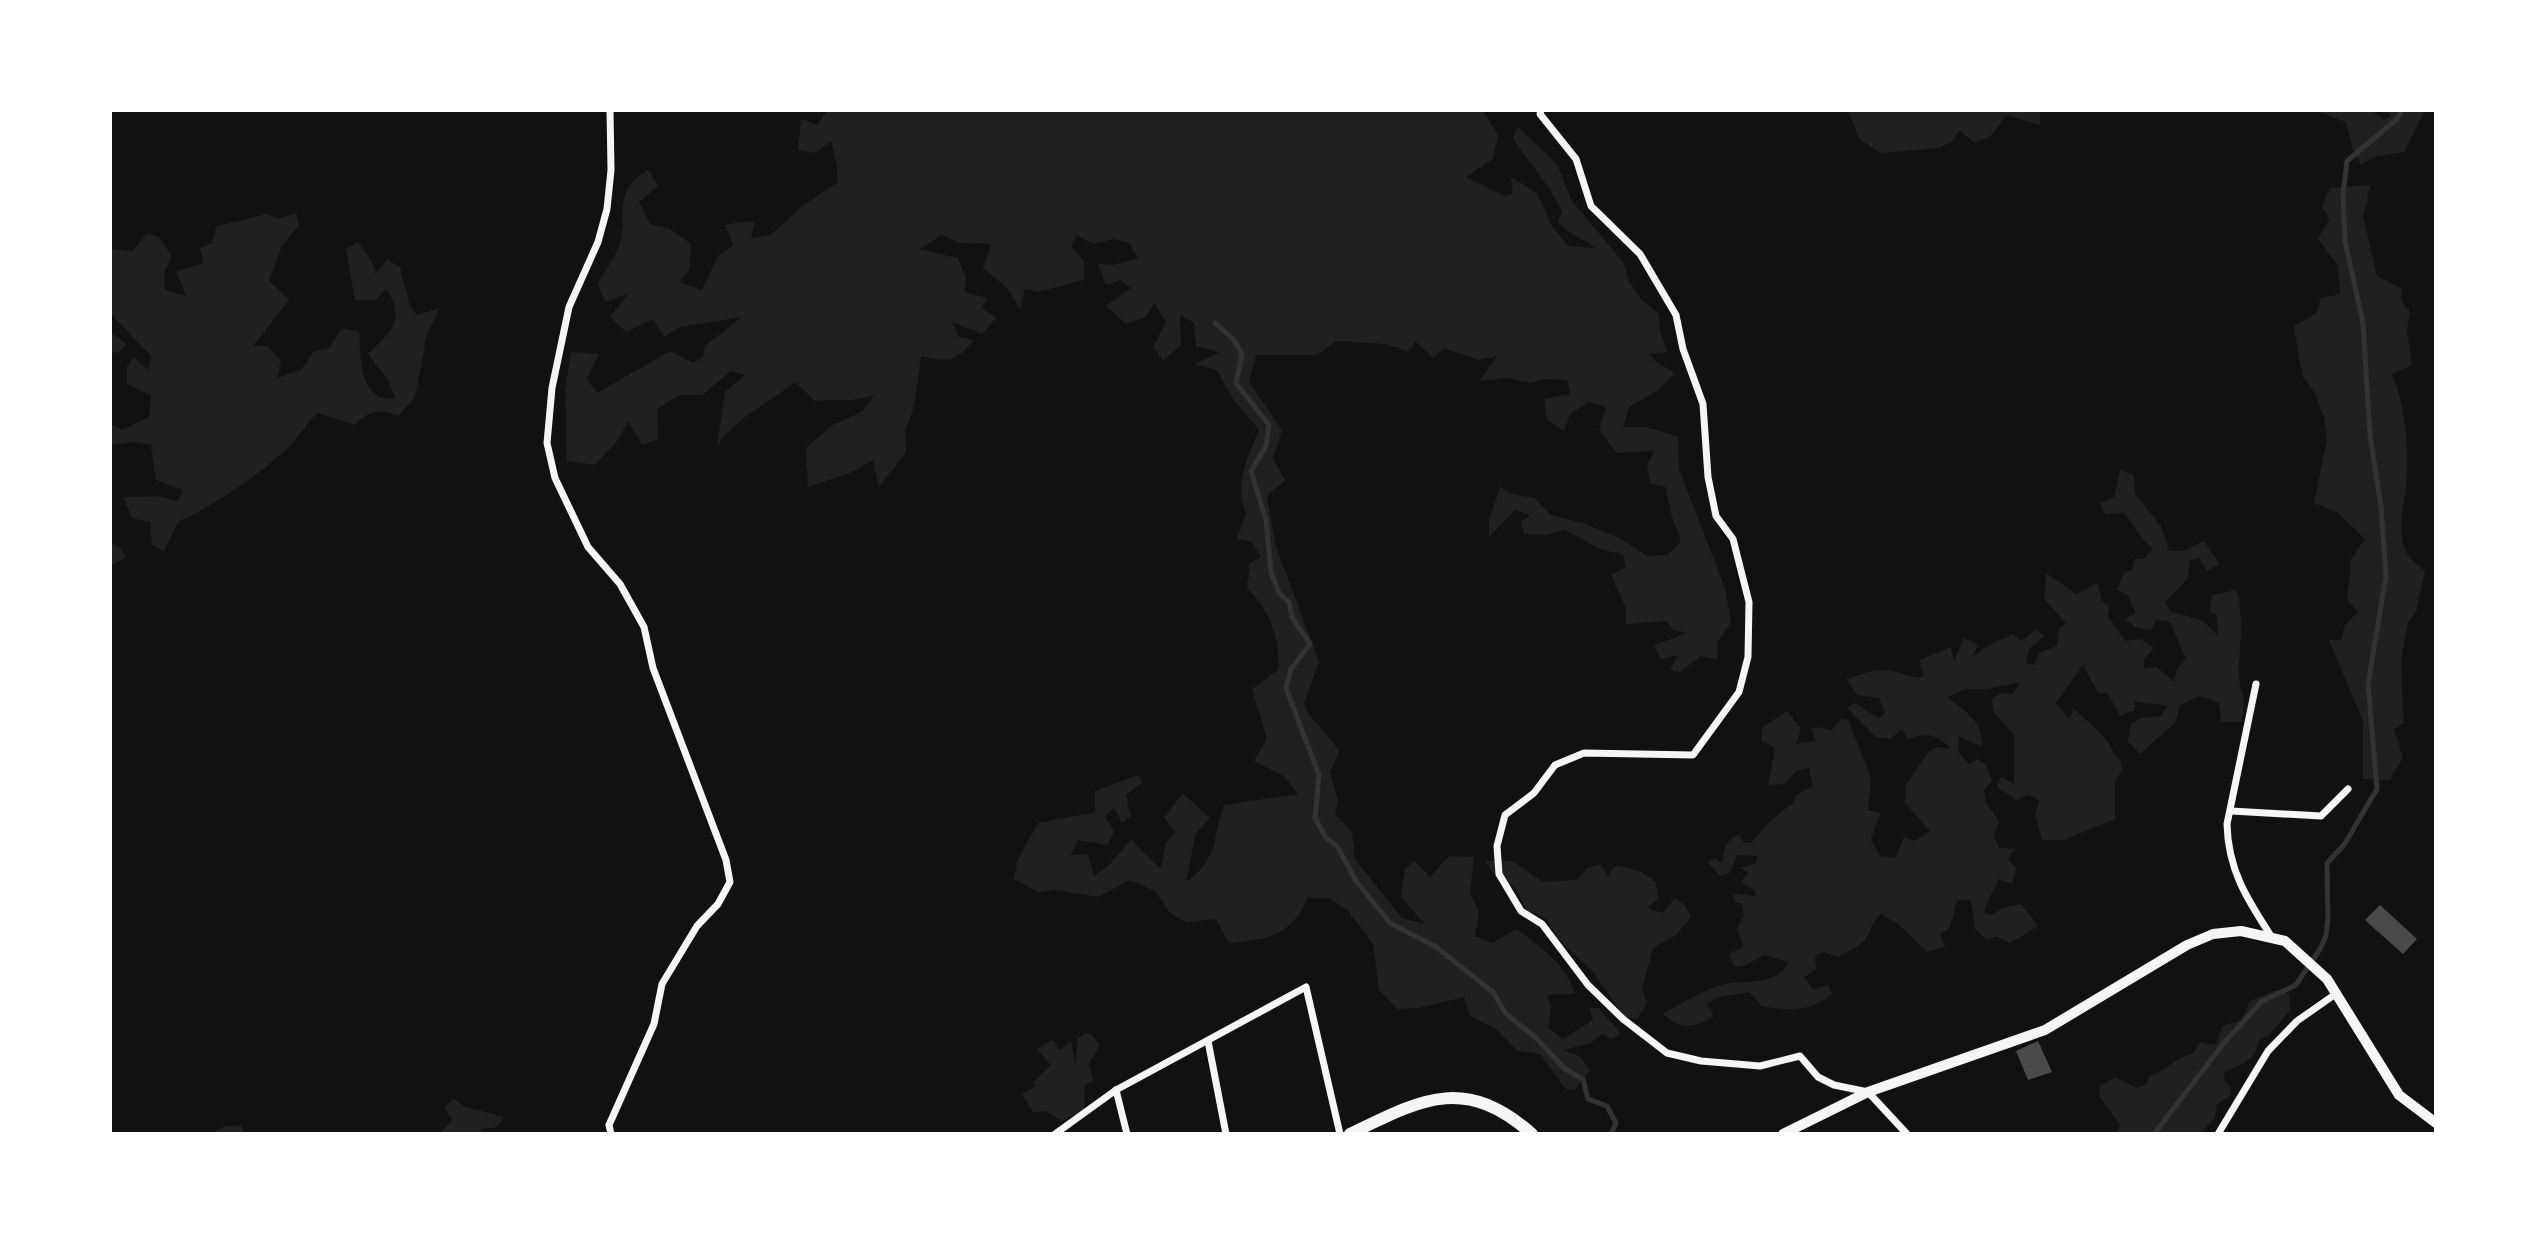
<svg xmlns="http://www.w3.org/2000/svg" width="2546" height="1244" font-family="Merriweather,serif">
<rect width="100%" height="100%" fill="#111"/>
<g fill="#202020">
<path d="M828 110H1483L1498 135 1493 159 1466 177 1504 196 1513 194 1511 177 1537 193 1552 227 1569 246 1595 248C1583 237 1567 235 1558 221L1562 212C1550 184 1529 164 1513 138L1518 127 1557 164 1572 201 1623 262 1629 281 1641 299 1659 314 1660 332 1668 352 1650 354 1656 362 1675 373 1659 390 1629 407 1623 427H1647L1678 437 1679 469 1725 588 1731 623 1717 642 1718 660 1701 656 1680 672 1670 670 1678 655 1661 659 1654 645 1688 633 1674 630 1666 621 1626 624V608L1611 575 1626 567 1623 555 1598 548 1565 530 1546 535 1524 534 1521 521 1530 515 1515 510 1489 537V520L1500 487 1515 495 1534 498 1551 515 1586 524 1619 538 1647 556 1668 555 1681 541 1670 511 1666 487 1650 483 1647 465 1655 451 1617 453 1599 430 1606 407 1589 402 1570 414 1564 431 1547 420 1544 399 1570 394 1567 380 1543 379 1531 383 1508 378 1479 381 1497 356 1478 360 1444 348 1433 358 1415 341 1410 352 1386 344 1336 341 1317 355H1256L1249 382 1282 430 1273 459 1285 480 1267 496 1276 547 1319 662 1304 703C1311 722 1328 733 1339 751L1330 773 1338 801 1335 814 1352 832 1355 859 1402 918 1425 924 1401 897 1405 870 1414 861 1430 877 1449 856 1474 857 1470 893 1479 912 1475 936 1492 943 1516 929C1539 945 1568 966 1575 994L1547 995 1551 1007 1548 1028 1563 1039 1593 1020 1590 1008H1599L1621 1034 1611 1039 1602 1034 1591 1043 1563 1050 1579 1056 1590 1070 1575 1090 1566 1089 1540 1054 1518 1051 1496 1029 1470 1016 1464 997 1418 1008 1397 1009 1379 990 1373 944 1359 925 1347 910 1330 899 1307 898C1293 936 1265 940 1229 943L1216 919 1186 922 1171 914 1155 891 1130 880 1098 897 1055 890 1038 892 1014 879 1018 859 1038 823 1095 812V791L1138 775 1143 782 1126 795 1131 816 1122 823 1114 808 1105 816 1114 831 1108 845 1078 840 1071 855 1088 854 1094 876 1109 865 1131 840 1161 869 1165 844 1175 832 1164 818 1183 793 1210 818 1196 833 1186 882C1220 858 1211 839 1224 805L1298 794 1284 776 1254 761 1267 738 1252 689 1278 670C1280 638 1270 611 1247 588L1250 563 1261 557 1252 542 1237 539 1246 513C1233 483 1248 458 1259 430L1233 399 1217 370 1195 364 1220 352 1196 346 1194 323 1180 315 1181 345 1163 360 1153 347 1166 322 1154 303 1146 317 1126 324 1106 306 1131 288 1120 280 1106 285 1098 264 1113 265 1138 258 1129 243 1114 239 1093 244 1077 235 1071 246 1084 261V280L1038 292 1025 289 1020 309 1007 288 983 268 991 244 960 243 942 235 919 249 958 258 966 278 965 292 987 298 982 308 996 318 982 334 952 322 959 337 974 340C955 363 949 362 921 356L914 407 905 431 906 452 879 487 873 460 850 473 808 487 806 448 831 426 863 411 874 395C851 403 839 399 815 401L795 382C769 403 735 418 717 446L725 392 745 375 731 371 702 395H680L657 409 658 439 642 445 628 421 618 440 595 465 567 461 565 389 571 352 599 354 587 379 597 393 670 351 693 363 703 357 705 346 742 317 681 327 664 337 653 319 626 332 610 317 628 294 605 302 598 284C605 270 619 253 621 238 626 206 615 189 648 170L658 186 639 202 650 224 670 229 691 244 690 269 680 282 702 290 718 256 733 245 725 225 745 221 755 223 751 238 771 235 802 206 837 183V166L831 141 815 153 798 150 801 119 817 125Z"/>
<polygon points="1848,110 2040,110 2040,125 2006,115 1992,135 1975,143 1959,130 1952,142 1939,148 1881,153 1859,139"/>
<polygon points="2313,110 2371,110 2384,120 2391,116 2386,110 2425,110 2404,152 2373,157 2361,165 2353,150 2346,122"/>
<path d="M2371 185 2363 216 2377 276 2403 289 2401 300 2410 312 2407 331 2412 365 2392 374C2405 405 2408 442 2407 476 2406 501 2395 527 2406 552 2409 559 2419 566 2425 571L2416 611 2408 623 2401 660 2404 722 2394 730 2403 757 2390 780 2363 779V721L2329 640H2341L2345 625 2358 612 2347 600 2351 559 2365 539 2337 512 2314 503 2327 440 2324 417 2315 393 2302 375 2294 326 2316 313 2321 298 2340 294 2338 266 2318 238 2330 219 2322 207 2330 188Z"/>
<path d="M296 213 299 225 282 246 269 281 289 300 253 346H268L281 361 277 378 302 369 313 352 329 348 342 328 359 332C361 357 359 404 396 398L388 380 368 354C390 333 407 318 386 289L376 300H355L346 249 358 242 371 260 376 274 387 259 400 267 410 306 417 315 440 308 427 334 415 397 398 416C381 409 368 410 355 425L318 413C305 424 298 439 286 450 254 478 216 504 178 522L164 551 152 545 150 522 132 518 123 497 158 496 178 501 183 490 156 480 151 445 134 442 110 445V424L122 430 149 417 151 395 127 384V368L133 357 148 370 151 356 110 313V249L133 251 147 233 159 237 172 257 164 272 165 290 186 296 176 271 204 263 200 248 212 243 217 226 267 214 278 219Z"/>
<polygon points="110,332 127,344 117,353 110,352"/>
<path d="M2120 470 2134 475 2135 493 2162 528 2169 551H2183L2204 541 2219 564 2207 571 2199 558 2189 561 2188 579 2165 602 2170 611 2204 621 2218 636 2217 616 2210 612 2212 595 2236 590C2244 610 2240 646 2239 667 2237 691 2249 693 2241 722H2221L2219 703 2200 696 2180 705 2175 723 2140 754 2128 741 2131 724 2141 718 2161 716 2167 706 2134 701 2135 710 2120 716 2108 693H2098L2083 665 2056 703 2069 718 2074 709C2084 718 2095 727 2104 737 2111 745 2111 752 2120 760L2122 770 2115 781V819L2064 840H2042L2035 814 2039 800 2029 795 2016 800 1997 787 2001 777 2014 784V735L1993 711 1992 698 2002 693 2013 694 2021 682 1987 689H1966L1948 697C1965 713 1983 719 1982 746L1959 737 1958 751 1969 764 1978 759 1986 765 1992 780 1984 791 1986 803 1999 821 1994 837 1999 848 2015 849 2008 859 2016 868 2012 884 1999 879C1994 892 1986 900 1984 913L1992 915 2003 908 2021 904 2038 926 2010 943 1996 936 1987 940 1975 929 1971 900 1957 901 1950 927 1940 935 1945 947 1927 952 1901 926 1881 914C1869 925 1873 928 1866 938 1860 946 1847 953 1838 957L1824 952 1815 956 1816 969 1804 977 1813 989 1828 985 1832 994C1811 1012 1789 1011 1762 1006L1749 992 1715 998 1706 1005 1711 1009 1713 1017C1691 1029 1681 1029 1662 1014 1680 1005 1699 992 1718 986 1744 978 1774 989 1789 962L1764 955 1746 965 1734 967 1729 954 1743 947 1737 928 1744 916 1742 904 1735 902 1733 894 1756 896 1755 890 1741 882 1748 873 1741 868 1756 863 1757 856 1737 855 1730 873 1720 876 1708 863 1714 858 1723 863C1722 849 1727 840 1739 834L1744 843H1751C1762 829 1778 812 1793 804L1796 795 1813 787 1809 768 1797 770 1785 784 1768 785 1775 748 1761 741 1763 727 1787 711 1801 729 1796 744 1816 741 1811 729 1819 727 1831 731 1840 719 1848 720 1871 778 1868 810 1880 813 1871 840 1880 856 1895 858 1904 837 1915 841 1930 831 1905 803 1906 785 1928 752 1936 747 1951 749C1937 735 1927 732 1908 739L1902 729 1890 739 1876 737 1847 708 1855 703 1878 718 1885 713 1879 698 1857 695 1847 679C1862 674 1876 668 1891 671 1903 673 1911 678 1924 677L1920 660 1951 647 1954 661 1964 638 1978 645 1972 657 1987 646 2013 634 2021 641 2035 630 2045 636 2029 649 2026 663 2034 665 2039 653 2057 646 2059 628 2066 623 2044 599 2046 573 2076 594 2098 583 2102 601 2109 605 2108 616 2125 641 2141 639 2154 648 2144 659V668L2157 667 2174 682 2177 669 2186 659 2170 622 2156 620 2151 630 2135 627 2125 619 2135 613 2128 595 2117 590 2124 572 2133 570 2134 559H2144L2153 548C2137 536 2136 527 2124 513L2105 514 2100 503 2114 497Z"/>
<polygon points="110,543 120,547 126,558 110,566"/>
<path d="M1485 861H1512L1543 882 1577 880 1587 868 1601 864 1608 877 1614 866C1632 867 1643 871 1656 883L1658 899 1647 908 1663 913 1675 898 1684 904 1691 917 1676 935 1653 948 1642 989 1647 1003 1637 1019 1625 1017 1593 972 1558 939 1546 919 1527 910 1514 886 1497 880Z"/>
<path d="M2276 990 2289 995 2290 1010 2270 1034 2259 1040C2257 1060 2242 1064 2224 1072L2225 1082 2231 1087 2230 1096 2217 1104 2215 1118 2200 1134H2117L2120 1124 2099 1096 2100 1086 2115 1078 2138 1088 2147 1084 2149 1076C2168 1071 2174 1057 2193 1054L2200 1042 2212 1045 2217 1043 2222 1026 2242 1020 2250 1001Z"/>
<polygon points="1085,1033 1092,1035 1100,1045 1089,1064 1093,1080 1085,1085 1084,1111 1062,1121 1045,1111 1034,1113 1022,1094 1036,1086 1034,1082 1051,1065 1037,1049 1052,1040 1060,1050 1071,1041 1076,1066 1077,1039"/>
<polygon points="454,1099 463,1106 504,1117 498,1127 481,1129 483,1134 439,1134 452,1120 444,1107"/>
<polygon points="241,1125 245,1134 208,1134 226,1126"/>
</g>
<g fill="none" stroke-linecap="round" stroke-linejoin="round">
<g stroke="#333" stroke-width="5">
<polyline points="1215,323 1234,340 1242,354 1236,383 1269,425 1266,446 1251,471 1266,520 1271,572 1279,593 1289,602 1292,617 1310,644 1291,669 1286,688 1319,775 1315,818 1326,838 1337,846 1356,881 1390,923 1436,947 1494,993 1505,1013 1536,1038 1565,1069 1583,1079 1588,1099 1607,1106 1616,1123 1611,1134"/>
<polyline points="2154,1134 2223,1044 2261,1002 2296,985 2320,949 2326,936 2328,919 2327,863 2344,845 2377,789 2368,684 2386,576 2381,507 2370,435 2363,323 2345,241 2343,195 2347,161 2397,119 2402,110"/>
</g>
</g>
<g fill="#4a4a4a">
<polygon points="2380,905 2417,939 2403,954 2365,920"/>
<polygon points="2038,1041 2052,1072 2028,1080 2016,1051"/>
</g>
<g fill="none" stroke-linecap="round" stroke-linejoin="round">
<g stroke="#f5f5f5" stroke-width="7">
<polyline points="610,110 611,170 607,209 598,242 569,307 552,388 547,443 555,478 588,547 620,584 644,627 653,668 726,860 730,882 718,904 697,926 662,984 654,1024 609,1125 611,1134"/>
<polyline points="1541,110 1540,114 1576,159 1591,206 1640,254 1676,315 1683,349 1703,404 1708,477 1716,516 1733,539 1749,602 1748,657 1739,692 1693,755 1584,753 1555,765 1534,793 1505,815 1497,846 1499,874 1521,911 1542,924 1588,985 1623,1019 1667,1053 1701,1061 1760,1066 1800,1056 1818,1077 1834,1085 1868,1092 1907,1134"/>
<path d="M2256 684 2227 824C2228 870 2247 899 2271 936"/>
<polyline points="2231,811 2321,816 2348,789"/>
<polyline points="1208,1041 1226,1134"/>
<polyline points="1116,1090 1127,1134"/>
<polyline points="1055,1134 1116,1090 1306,987 1340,1134"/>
<polyline points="2218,1134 2268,1051 2297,1021 2337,993"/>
</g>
<polyline stroke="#f5f5f5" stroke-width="10" points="1783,1134 1868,1092 2045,1030 2187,945 2213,934 2241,931 2285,941 2327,979 2399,1095 2436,1123"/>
<path stroke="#f5f5f5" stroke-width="12" d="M1350 1134C1420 1100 1464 1074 1532 1134"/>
</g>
<rect width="2546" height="1244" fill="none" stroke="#ffffff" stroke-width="224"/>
</svg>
